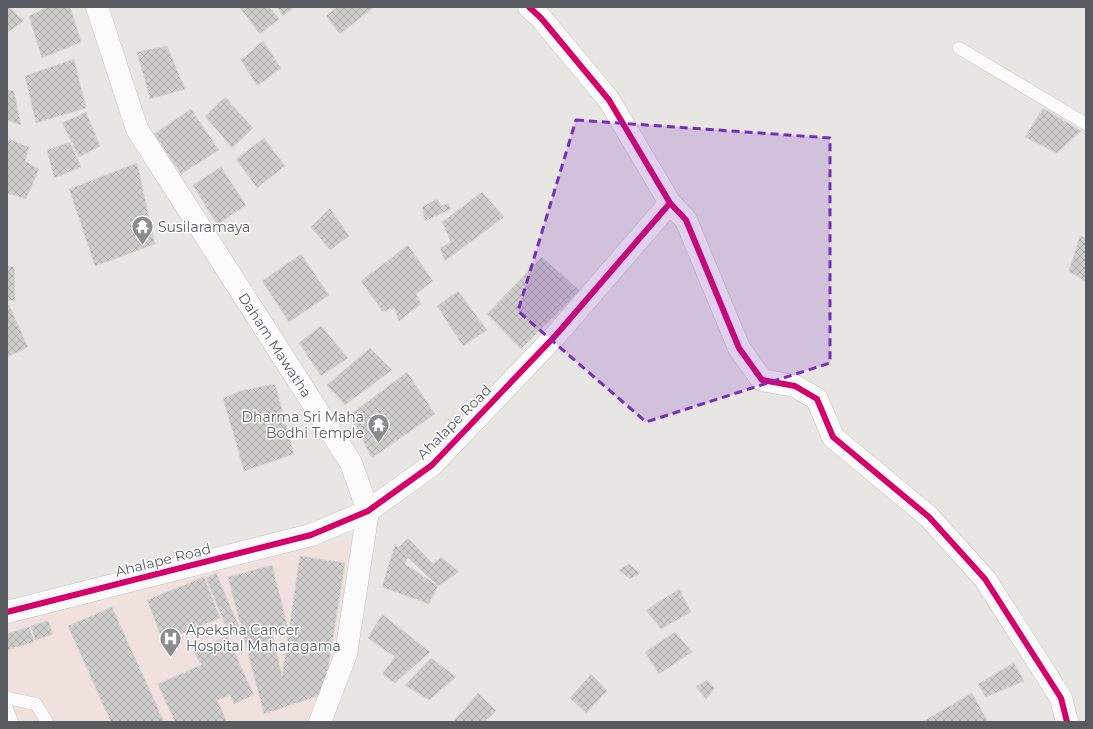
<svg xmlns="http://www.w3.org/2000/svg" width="1093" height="729" font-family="Montserrat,sans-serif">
<defs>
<pattern id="building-cross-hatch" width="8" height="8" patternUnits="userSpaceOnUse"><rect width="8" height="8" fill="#cecdcb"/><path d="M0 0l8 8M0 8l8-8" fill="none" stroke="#aaaaa8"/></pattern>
</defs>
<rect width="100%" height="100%" fill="#e7e6e2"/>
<polygon fill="#f0e0de" points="356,537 327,696 317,722 7,722 7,620 227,566"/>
<g fill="url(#building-cross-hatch)" stroke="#d6d5d2">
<polygon points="7,7 9,7 24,21 7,33"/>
<polygon points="47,7 70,7 81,42 42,58 29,16"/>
<polygon points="242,7 269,7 279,19 260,34 240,8"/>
<polygon points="277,7 294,7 283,16"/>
<polygon points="337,7 374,7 340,34 326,16"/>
<polygon points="263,41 281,68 257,86 241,60"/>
<polygon points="167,46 185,89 150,99 137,52"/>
<polygon points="74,59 86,108 36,123 25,76"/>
<polygon points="7,90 14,91 21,125 7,120"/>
<polygon points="225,97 253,128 232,148 205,116"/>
<polygon points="1043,108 1081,131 1057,153 1025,137"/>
<polygon points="191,109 219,150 181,174 154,134"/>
<polygon points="86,112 100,146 79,157 62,123"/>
<polygon points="264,138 285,166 257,188 236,159"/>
<polygon points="9,139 29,147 25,161 39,169 26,199 7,193 7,143"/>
<polygon points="70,142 81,167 54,178 47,150"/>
<polygon points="137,163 155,244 95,266 69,189"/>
<polygon points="221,167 246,205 217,225 193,185"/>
<polygon points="482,192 504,217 445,261 440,248 451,242 442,222"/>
<polygon points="437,199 441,206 448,203 451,209 425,221 422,207"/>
<polygon points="330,208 349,236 330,250 311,227"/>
<polygon points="1080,236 1086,238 1086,282 1069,271"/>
<polygon points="408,245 433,281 416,294 421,304 399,321 394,307 383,312 361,281"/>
<polygon points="301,254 329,295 289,322 262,281"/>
<polygon points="542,257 580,291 521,349 487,314"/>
<polygon points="7,266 14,267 15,301 7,300"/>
<polygon points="458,291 487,330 463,346 437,306"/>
<polygon points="9,305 28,347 7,357 7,306"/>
<polygon points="321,326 348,358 321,376 299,343"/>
<polygon points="370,348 392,370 345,405 327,385"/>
<polygon points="407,372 435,414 372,458 350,415"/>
<polygon points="275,384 294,454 244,471 223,398 244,390"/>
<polygon points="408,538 433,564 441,557 459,572 438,586 398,548"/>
<polygon points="395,544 408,558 405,564 438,586 429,604 382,587"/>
<polygon points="300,556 345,563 324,694 264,714 228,577 272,565 288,628 272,632 282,676"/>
<polygon points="629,564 640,573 630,579 619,570"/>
<polygon points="216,573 240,629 229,634 206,578"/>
<polygon points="204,577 220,618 163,641 147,600"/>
<polygon points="679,589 691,612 661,629 646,610"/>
<polygon points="112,607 164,722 111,722 68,626"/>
<polygon points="382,614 430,652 395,683 382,674 395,657 368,638"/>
<polygon points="48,621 53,634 35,640 31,626"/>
<polygon points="29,627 34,642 7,650 7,634"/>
<polygon points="675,632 692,652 659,674 645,652"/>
<polygon points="227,636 254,695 234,704 230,695 217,700 227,722 175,722 158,684 201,665 194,651"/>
<polygon points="431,658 456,677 429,700 405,685"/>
<polygon points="1014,663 1024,681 986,697 978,684"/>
<polygon points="591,674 607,691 586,713 570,698"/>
<polygon points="707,680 715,688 706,699 696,687"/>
<polygon points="478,693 496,711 485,722 453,722"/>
<polygon points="972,693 988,722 922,722"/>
</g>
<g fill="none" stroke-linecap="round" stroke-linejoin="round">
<defs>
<g id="service">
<polyline points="959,48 1086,124"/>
<polyline points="7,698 36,704 47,722"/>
<polyline points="7,709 12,722"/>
</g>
<g id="minor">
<polyline points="97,7 137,129 351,463 368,511 346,654 320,722"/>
<polyline points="529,7 541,18 609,100 670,203 686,220 739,348 762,380 795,386 817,399 833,437 929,517 985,579 1061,698 1067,722"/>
</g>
<polyline id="tertiary" points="7,612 311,535 368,511 432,465 556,335 670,203"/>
</defs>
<use href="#service" stroke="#c3c3c2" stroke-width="13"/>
<use href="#minor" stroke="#c3c3c2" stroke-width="23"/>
<use href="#tertiary" stroke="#c3c3c2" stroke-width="23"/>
<use href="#service" stroke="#fbfbfb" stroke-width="12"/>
<use href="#minor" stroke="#fbfbfb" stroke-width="22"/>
<use href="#tertiary" stroke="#fbfbfb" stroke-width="22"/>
<defs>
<g id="cycleway">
<polyline points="529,7 541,18 609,100 670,203 686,220 739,348 762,380 795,386 817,399 833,437 929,517 985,579 1061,698 1067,722"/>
<polyline points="7,612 311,535 368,511 432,465 556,335 670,203"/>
</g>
</defs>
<use href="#cycleway" stroke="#fff" stroke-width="8"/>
<use href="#cycleway" stroke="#d6006c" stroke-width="6"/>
</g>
<path fill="#7b2cbf" fill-opacity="0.2" stroke="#7b2cbf" stroke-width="3" stroke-dasharray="8 5" stroke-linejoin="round" d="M576 120 830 138V363L646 422 518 311Z"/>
<defs>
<symbol id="temple-pin" viewBox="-11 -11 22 30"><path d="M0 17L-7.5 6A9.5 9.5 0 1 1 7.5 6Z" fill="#8a8c8e" stroke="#fff"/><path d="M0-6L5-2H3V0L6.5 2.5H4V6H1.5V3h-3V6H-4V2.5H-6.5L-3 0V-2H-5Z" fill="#fff"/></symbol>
<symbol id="hospital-pin" viewBox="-11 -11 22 30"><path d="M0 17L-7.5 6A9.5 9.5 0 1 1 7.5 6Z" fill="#8a8c8e" stroke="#fff"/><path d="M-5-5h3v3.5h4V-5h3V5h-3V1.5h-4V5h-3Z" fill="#fff"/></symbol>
</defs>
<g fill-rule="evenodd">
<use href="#temple-pin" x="130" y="214" width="25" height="34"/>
<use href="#temple-pin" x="366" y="412" width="25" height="34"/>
<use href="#hospital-pin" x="158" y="626" width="25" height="34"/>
</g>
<g text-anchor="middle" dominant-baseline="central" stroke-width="3" stroke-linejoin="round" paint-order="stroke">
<g font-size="14" fill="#585c60" stroke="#fff" text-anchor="start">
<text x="158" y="227">Susilaramaya</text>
<text x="364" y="417" text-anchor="end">Dharma Sri Maha<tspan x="364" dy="16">Bodhi Temple</tspan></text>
<text x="186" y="630">Apeksha Cancer<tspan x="186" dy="16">Hospital Maharagama</tspan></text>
</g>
<g font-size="14" fill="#585c60" stroke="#fff">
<text transform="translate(275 345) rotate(57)">Daham Mawatha</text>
<text transform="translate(454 422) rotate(-45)">Ahalape Road</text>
<text transform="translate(163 560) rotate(-14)">Ahalape Road</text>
</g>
</g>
<rect width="1093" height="729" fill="none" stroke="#585c60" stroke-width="16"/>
</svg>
